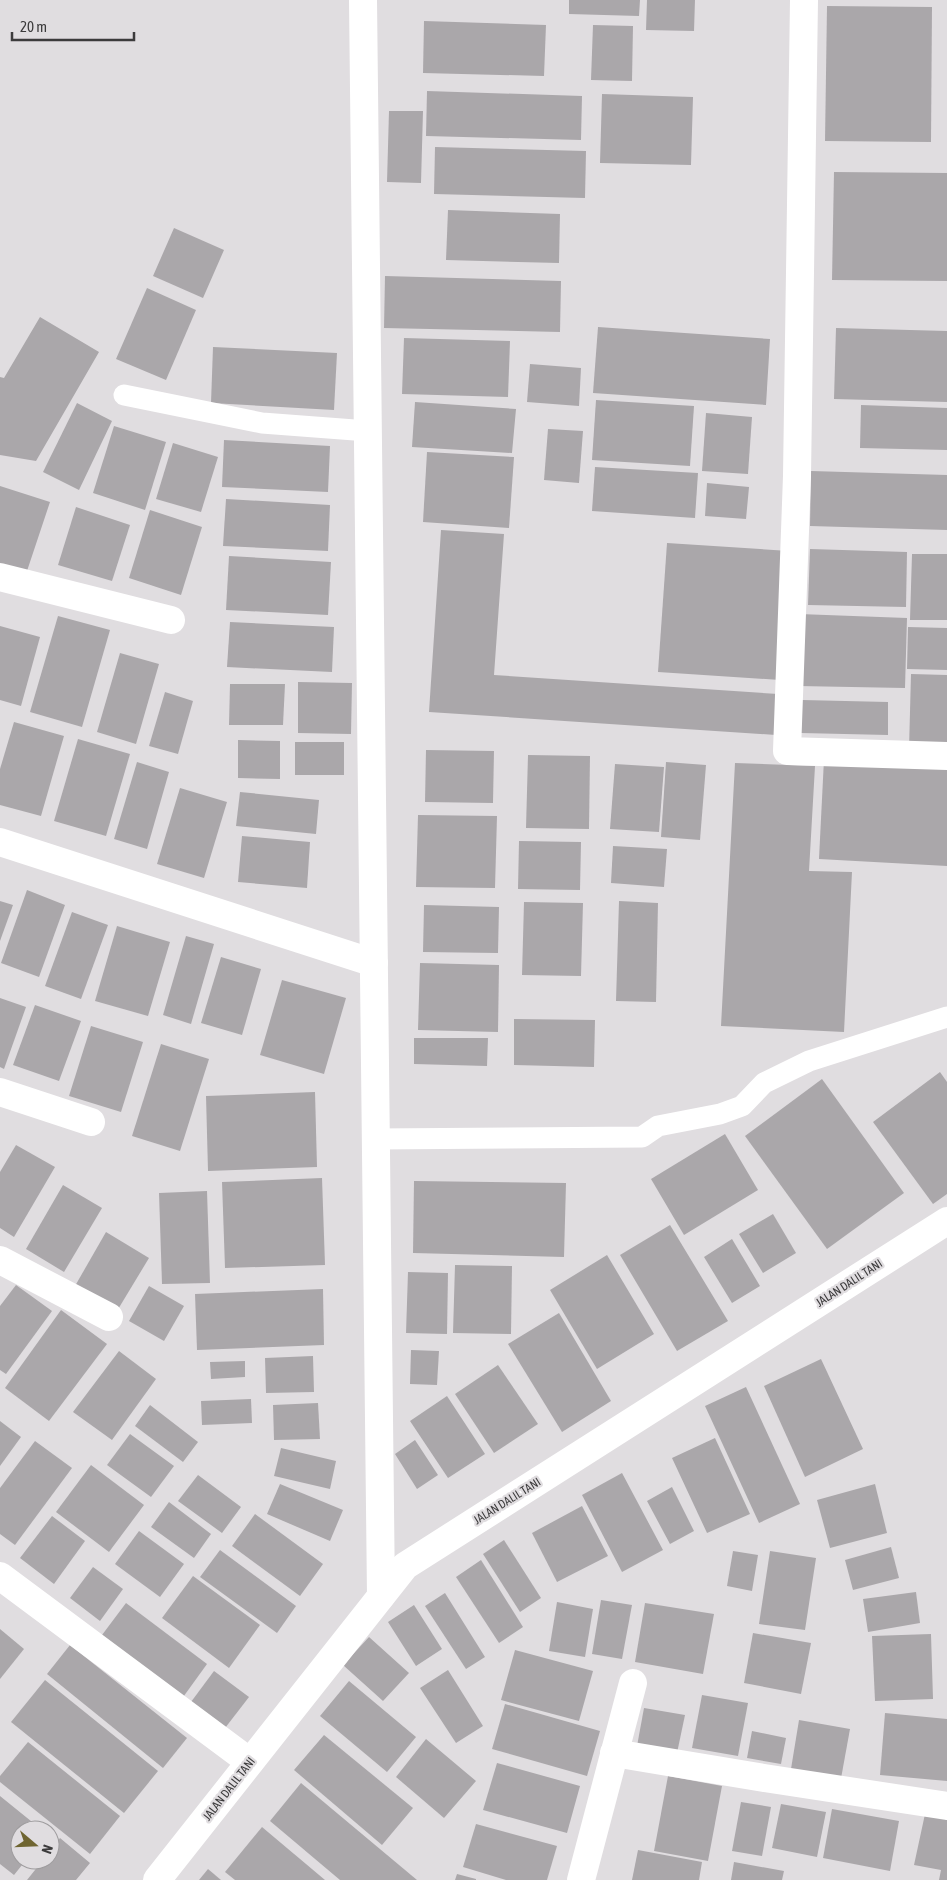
<svg xmlns="http://www.w3.org/2000/svg" width="947" height="1880" font-family="'Asap Condensed',sans-serif">
<rect width="100%" height="100%" fill="#e0dde0"/>
<g fill="#aaa7aa">
<polygon points="569,0 640,0 639,16 569,14"/>
<polygon points="647,0 695,0 694,31 646,30"/>
<polygon points="827,6 932,7 931,142 825,141"/>
<polygon points="424,21 546,25 544,76 423,73"/>
<polygon points="593,25 633,26 632,81 591,80"/>
<polygon points="427,91 582,96 581,140 426,136"/>
<polygon points="602,94 693,97 691,165 600,163"/>
<polygon points="389,111 423,111 421,183 387,182"/>
<polygon points="435,147 586,151 585,198 434,194"/>
<polygon points="834,172 947,173 947,281 832,280"/>
<polygon points="448,210 560,214 559,263 446,260"/>
<polygon points="174,228 224,250 203,298 153,276"/>
<polygon points="385,276 561,281 560,332 384,328"/>
<polygon points="147,288 196,310 166,380 116,359"/>
<polygon points="40,317 99,352 36,461 0,455 0,377 4,378"/>
<polygon points="598,327 770,339 766,405 593,393"/>
<polygon points="836,328 947,331 947,402 834,399"/>
<polygon points="404,338 510,341 508,397 402,394"/>
<polygon points="213,347 337,353 334,410 211,403"/>
<polygon points="530,364 581,368 579,406 527,402"/>
<polygon points="596,400 694,406 690,466 592,460"/>
<polygon points="415,402 516,409 512,453 412,447"/>
<polygon points="77,403 112,421 79,490 43,472"/>
<polygon points="861,405 947,408 947,450 860,448"/>
<polygon points="706,413 752,417 748,474 702,471"/>
<polygon points="114,426 166,442 145,510 93,493"/>
<polygon points="548,429 583,431 579,483 544,480"/>
<polygon points="224,440 330,446 328,492 222,487"/>
<polygon points="173,443 218,457 201,512 156,499"/>
<polygon points="427,452 514,457 509,528 423,522"/>
<polygon points="595,467 698,473 695,518 592,511"/>
<polygon points="811,471 947,475 947,530 810,526"/>
<polygon points="707,483 749,487 746,519 705,516"/>
<polygon points="0,486 50,502 26,574 0,565"/>
<polygon points="226,499 330,505 328,551 223,546"/>
<polygon points="76,507 130,525 112,581 58,565"/>
<polygon points="150,510 202,527 181,595 129,578"/>
<polygon points="441,530 504,534 494,675 778,694 776,735 429,712"/>
<polygon points="667,543 789,551 780,680 658,672"/>
<polygon points="810,549 907,552 906,607 808,605"/>
<polygon points="912,554 947,554 947,620 910,620"/>
<polygon points="229,556 331,562 328,615 226,610"/>
<polygon points="799,614 907,618 905,688 798,686"/>
<polygon points="58,616 110,630 82,727 30,712"/>
<polygon points="230,622 334,627 332,672 227,667"/>
<polygon points="0,626 40,637 21,706 0,700"/>
<polygon points="908,627 947,628 947,670 907,669"/>
<polygon points="120,653 159,664 136,744 97,732"/>
<polygon points="911,674 947,675 947,750 909,749"/>
<polygon points="298,682 352,683 351,734 298,733"/>
<polygon points="230,684 285,684 283,725 229,725"/>
<polygon points="165,692 193,701 178,754 149,746"/>
<polygon points="802,700 888,702 888,735 801,733"/>
<polygon points="14,722 64,736 41,816 0,805 0,769"/>
<polygon points="78,739 130,754 106,836 54,821"/>
<polygon points="238,740 280,741 280,779 238,778"/>
<rect x="295" y="742" width="49" height="33"/>
<polygon points="426,750 494,751 493,803 425,802"/>
<polygon points="528,755 590,756 589,829 526,828"/>
<polygon points="824,759 947,765 947,866 819,859"/>
<polygon points="137,762 169,772 147,849 114,839"/>
<polygon points="666,762 706,765 700,840 661,837"/>
<polygon points="735,763 815,766 809,871 852,872 844,1032 721,1026"/>
<polygon points="615,764 664,767 659,832 610,829"/>
<polygon points="180,788 227,802 204,878 157,864"/>
<polygon points="240,792 319,800 316,834 236,826"/>
<polygon points="418,815 497,816 495,888 416,887"/>
<polygon points="242,836 310,842 307,888 238,882"/>
<polygon points="519,841 581,842 580,890 518,889"/>
<polygon points="613,846 667,849 664,887 611,883"/>
<polygon points="27,890 65,905 39,977 1,963"/>
<polygon points="0,901 13,905 0,941"/>
<polygon points="619,901 658,903 656,1002 616,1001"/>
<polygon points="524,902 583,903 581,976 522,975"/>
<polygon points="424,905 499,907 498,953 423,952"/>
<polygon points="72,912 108,925 81,999 45,986"/>
<polygon points="117,926 170,942 148,1016 95,1001"/>
<polygon points="186,936 214,944 191,1024 163,1015"/>
<polygon points="221,957 261,969 242,1035 201,1023"/>
<polygon points="420,963 499,965 498,1032 418,1030"/>
<polygon points="282,980 346,998 324,1074 260,1055"/>
<polygon points="0,998 26,1007 4,1069 0,1067"/>
<polygon points="35,1005 81,1021 59,1081 13,1065"/>
<polygon points="514,1019 595,1020 594,1067 514,1065"/>
<polygon points="91,1026 143,1042 121,1112 69,1096"/>
<polygon points="414,1038 488,1038 487,1066 414,1064"/>
<polygon points="161,1044 209,1059 180,1151 132,1136"/>
<polygon points="940,1072 947,1082 947,1194 933,1204 873,1122"/>
<polygon points="822,1079 904,1193 827,1249 745,1136"/>
<polygon points="315,1092 317,1167 208,1171 206,1096"/>
<polygon points="725,1134 758,1190 684,1235 651,1179"/>
<polygon points="16,1145 55,1167 14,1237 0,1228 0,1172"/>
<polygon points="322,1178 325,1265 225,1268 222,1182"/>
<polygon points="414,1181 566,1183 564,1257 413,1253"/>
<polygon points="63,1185 102,1208 64,1272 26,1249"/>
<polygon points="207,1191 210,1283 162,1284 159,1193"/>
<polygon points="773,1214 796,1253 763,1273 739,1234"/>
<polygon points="670,1225 728,1321 677,1351 620,1255"/>
<polygon points="106,1232 149,1258 117,1311 75,1286"/>
<polygon points="732,1239 760,1286 732,1303 704,1257"/>
<polygon points="607,1255 654,1334 597,1369 550,1290"/>
<polygon points="455,1265 512,1266 511,1334 453,1333"/>
<polygon points="408,1272 448,1273 447,1334 406,1333"/>
<polygon points="16,1285 52,1311 6,1374 0,1370 0,1306"/>
<polygon points="149,1286 184,1306 164,1341 129,1321"/>
<polygon points="323,1289 324,1345 197,1350 195,1294"/>
<polygon points="61,1310 107,1344 49,1421 5,1388"/>
<polygon points="559,1313 611,1401 562,1432 508,1344"/>
<polygon points="411,1350 439,1351 437,1385 410,1384"/>
<polygon points="119,1351 156,1379 112,1440 73,1412"/>
<polygon points="313,1356 314,1392 266,1393 265,1358"/>
<polygon points="821,1359 863,1449 805,1477 764,1386"/>
<polygon points="245,1361 245,1377 211,1379 210,1362"/>
<polygon points="498,1365 538,1424 494,1453 455,1394"/>
<polygon points="746,1387 800,1504 759,1523 705,1406"/>
<polygon points="447,1396 485,1454 448,1478 410,1421"/>
<polygon points="251,1399 252,1423 202,1425 201,1401"/>
<polygon points="318,1403 320,1439 274,1440 273,1405"/>
<polygon points="150,1405 198,1442 183,1462 135,1426"/>
<polygon points="0,1421 21,1437 0,1466"/>
<polygon points="130,1434 174,1466 151,1497 107,1465"/>
<polygon points="715,1438 750,1514 707,1533 672,1458"/>
<polygon points="415,1440 438,1475 417,1489 395,1454"/>
<polygon points="35,1441 72,1468 15,1545 0,1534 0,1488"/>
<polygon points="281,1448 336,1461 330,1489 274,1476"/>
<polygon points="91,1465 144,1505 109,1552 56,1512"/>
<polygon points="622,1473 663,1550 622,1572 582,1495"/>
<polygon points="198,1475 241,1507 222,1533 178,1501"/>
<polygon points="280,1484 343,1510 330,1541 267,1514"/>
<polygon points="875,1484 887,1533 830,1548 817,1500"/>
<polygon points="672,1487 694,1531 670,1544 647,1501"/>
<polygon points="169,1502 211,1534 194,1558 151,1527"/>
<polygon points="582,1506 608,1556 557,1582 532,1533"/>
<polygon points="255,1514 323,1564 300,1596 232,1546"/>
<polygon points="52,1516 85,1541 54,1584 20,1558"/>
<polygon points="139,1531 184,1564 160,1597 115,1564"/>
<polygon points="504,1540 541,1598 520,1612 483,1554"/>
<polygon points="891,1547 899,1578 853,1590 845,1560"/>
<polygon points="220,1550 296,1606 277,1633 200,1577"/>
<polygon points="733,1551 758,1555 752,1591 727,1586"/>
<polygon points="770,1551 816,1558 805,1630 759,1624"/>
<polygon points="481,1560 523,1627 499,1643 456,1577"/>
<polygon points="93,1567 123,1589 100,1621 70,1598"/>
<polygon points="193,1576 260,1625 229,1668 162,1618"/>
<polygon points="916,1592 920,1623 868,1632 863,1599"/>
<polygon points="445,1593 485,1657 466,1669 425,1606"/>
<polygon points="601,1600 632,1605 622,1659 592,1654"/>
<polygon points="557,1602 593,1609 585,1657 549,1651"/>
<polygon points="126,1603 207,1664 181,1700 99,1639"/>
<polygon points="645,1603 714,1614 703,1674 635,1662"/>
<polygon points="414,1605 442,1649 416,1666 388,1622"/>
<polygon points="0,1629 24,1649 0,1679"/>
<polygon points="753,1633 811,1643 801,1694 744,1683"/>
<polygon points="931,1634 933,1699 875,1701 872,1636"/>
<polygon points="369,1637 409,1673 383,1701 343,1665"/>
<polygon points="70,1645 187,1738 163,1768 47,1674"/>
<polygon points="515,1650 593,1671 579,1721 501,1700"/>
<polygon points="448,1670 483,1726 456,1743 420,1688"/>
<polygon points="214,1671 249,1697 222,1732 188,1706"/>
<polygon points="45,1680 158,1771 124,1813 11,1722"/>
<polygon points="349,1681 416,1737 387,1772 320,1716"/>
<polygon points="702,1695 748,1703 738,1756 692,1748"/>
<polygon points="505,1704 600,1731 587,1776 492,1749"/>
<polygon points="644,1708 685,1715 677,1753 637,1746"/>
<polygon points="885,1713 947,1719 947,1781 880,1775"/>
<polygon points="799,1720 850,1729 840,1784 790,1775"/>
<polygon points="752,1731 786,1738 781,1764 747,1758"/>
<polygon points="324,1735 413,1808 382,1845 294,1770"/>
<polygon points="426,1739 476,1781 444,1818 396,1777"/>
<polygon points="28,1742 120,1816 90,1854 0,1782 0,1776"/>
<polygon points="497,1763 580,1786 567,1833 483,1810"/>
<polygon points="668,1776 722,1786 708,1861 654,1851"/>
<polygon points="301,1783 417,1880 340,1880 270,1821"/>
<polygon points="0,1796 42,1830 20,1830 20,1860 26,1860 14,1875 0,1864"/>
<polygon points="741,1802 771,1807 762,1856 732,1851"/>
<polygon points="781,1804 826,1812 817,1857 772,1848"/>
<polygon points="832,1809 899,1821 890,1871 823,1858"/>
<polygon points="925,1814 947,1819 947,1880 939,1880 941,1870 914,1865"/>
<polygon points="476,1824 557,1846 547,1880 506,1880 463,1867"/>
<polygon points="262,1827 325,1880 235,1880 225,1872"/>
<polygon points="60,1838 90,1863 76,1880 27,1880 43,1860 50,1860 50,1851"/>
<polygon points="638,1850 702,1862 699,1880 632,1880"/>
<polygon points="734,1862 784,1871 782,1880 731,1880"/>
<polygon points="208,1869 221,1880 199,1880"/>
<polygon points="457,1874 476,1879 476,1880 455,1880"/>
</g>
<g fill="none" stroke-linecap="round" stroke-linejoin="round">
<g stroke="#fff" stroke-width="21">
<polyline points="124,395 262,423 368,431"/>
<polyline points="376,1139 642,1137 658,1126 720,1114 742,1106 764,1083 809,1061 947,1017"/>
</g>
<g stroke="#fff" stroke-width="28">
<polyline points="363,0 381,1596"/>
<polyline points="804,0 797,476 787,751 947,756"/>
<polyline points="0,577 171,620"/>
<polyline points="0,842 374,963"/>
<polyline points="0,1092 91,1122"/>
<polyline points="0,1260 109,1317"/>
<polyline points="0,1576 250,1762"/>
<polyline points="614,1753 764,1778 947,1806"/>
<polyline points="581,1880 633,1683"/>
</g>
<polyline stroke="#fff" stroke-width="28" points="157,1880 405,1566 947,1221"/>
</g>
<g text-anchor="middle" dominant-baseline="central" stroke-width="4.5" stroke-linejoin="round" paint-order="stroke">
<g font-size="12" fill="#3c3b3c" stroke="#e0dde0">
<text transform="translate(849 1283) rotate(-33)">JALAN DALIL TANI</text>
<text transform="translate(507 1501) rotate(-32)">JALAN DALIL TANI</text>
<text transform="translate(229 1789) rotate(-52)">JALAN DALIL TANI</text>
</g>
</g>
<g transform="translate(35 1845) rotate(109)"><circle r="24" fill="#e0dde0" stroke="#9e9c9e"/>
<path d="M0-4L9 19L0 12L-9 19Z" fill="#6f6531"/>
<text y="-8" font-size="14" font-weight="bold" text-anchor="middle" fill="#3c3b3c">N</text>
</g>
<path d="M12 32v8h122v-8" fill="none" stroke="#3c3b3c" stroke-width="2.5"/>
<text x="20" y="32" font-size="15" fill="#3c3b3c" stroke="#e0dde0" stroke-width="4" paint-order="stroke">20 m</text>
</svg>
